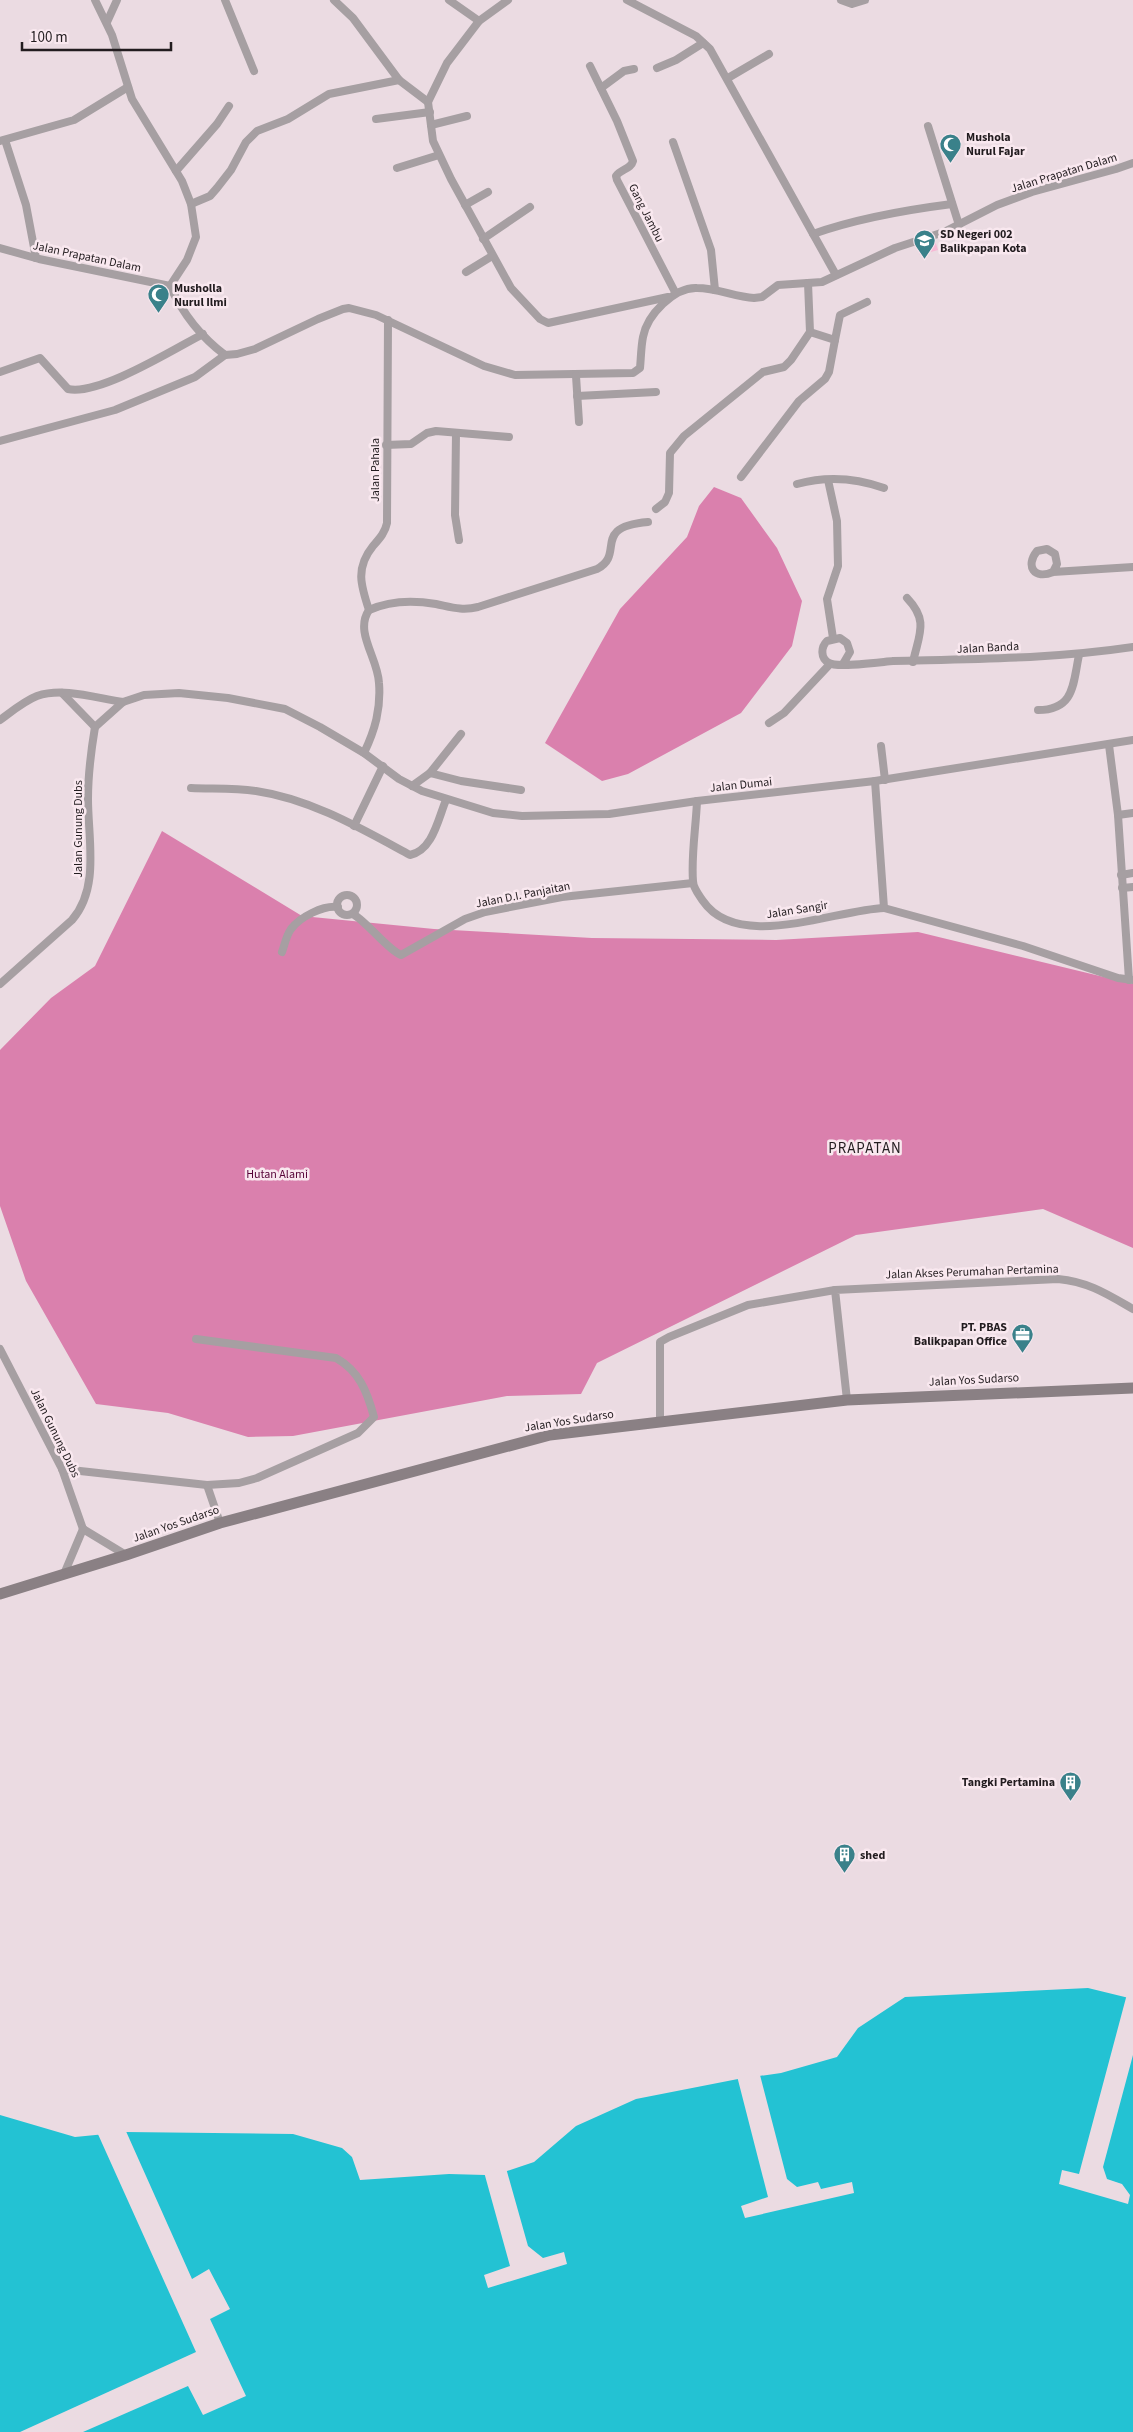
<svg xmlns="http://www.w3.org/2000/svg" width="1133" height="2432" font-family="'Source Sans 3',sans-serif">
<rect width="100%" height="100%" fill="#ebdbe2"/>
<polygon fill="#f7b9d5" points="933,234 938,250 920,255 915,239"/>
<g fill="#da80ad">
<polygon points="714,487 741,498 777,548 802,601 792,646 741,713 628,774 602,781 545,743 620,609 687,537 699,506"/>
<polygon points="162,831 302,916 434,929 592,938 776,940 918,932 1133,984 1133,1248 1043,1209 856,1235 597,1363 581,1394 507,1396 293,1436 248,1437 168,1413 96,1404 26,1281 0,1206 0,1050 51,998 95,966"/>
</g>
<polygon fill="#23c2d3" points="1088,1988 1133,1999 1133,2432 0,2432 0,2115 75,2137 126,2132 293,2134 342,2148 352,2157 360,2180 449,2174 485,2175 507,2171 534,2162 576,2126 636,2099 738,2079 781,2073 837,2057 858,2028 905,1997"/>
<g fill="#ebdbe2">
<polygon points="1127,1994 1133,1996 1133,2055 1103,2167 1107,2179 1122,2184 1130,2195 1128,2204 1059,2184 1062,2170 1079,2174"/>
<polygon points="760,2075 787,2179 797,2187 818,2182 821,2189 852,2182 854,2193 745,2218 741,2206 768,2197 737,2076"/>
<polygon points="125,2129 192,2279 209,2269 230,2309 210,2319 246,2396 203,2415 188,2386 83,2432 20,2432 196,2352 97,2132"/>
<polygon points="506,2168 528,2246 543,2258 564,2252 567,2264 488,2288 484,2275 510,2266 484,2172"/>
</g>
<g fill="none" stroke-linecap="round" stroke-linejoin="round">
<g stroke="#a69fa2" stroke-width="8">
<path d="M95 0 112 35 132 99 182 181 191 204 196 237 187 260 170 286C182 312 201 337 225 355L237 354 255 349 318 319 343 309 349 308 376 315 484 366 515 375 633 373 640 368C641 358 641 347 643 337 647 315 674 287 697 288 717 288 735 297 754 298L762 297 778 285 822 282 895 248 944 232 997 205 1032 192 1116 169 1133 163"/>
<polyline points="225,0 254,71"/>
<polyline points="334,0 353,18 399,80 428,102"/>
<polyline points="449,0 479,21"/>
<polyline points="508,0 479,21 447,63 428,102 433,141 451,179 511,288 540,319 548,323 668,297"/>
<polyline points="627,0 696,36 710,49 836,275"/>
<polyline points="841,0 852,4 865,0"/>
<polyline points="107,22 117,0"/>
<path d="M590 66 617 121 633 161C631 169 621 169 616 176L617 180 675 292"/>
<polyline points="657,68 676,60 703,43"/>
<polyline points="728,78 769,54"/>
<polyline points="601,88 624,71 634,69"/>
<polyline points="376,119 430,112"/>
<polyline points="431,125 467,116"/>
<polyline points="928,126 959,225"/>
<polyline points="5,140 26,205 36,258"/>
<polyline points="0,141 74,120 128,87"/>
<polyline points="673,142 711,250 715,290"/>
<polyline points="397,168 439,155"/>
<polyline points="176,171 217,124 229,106"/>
<polyline points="191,204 210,196 217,188 231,170 246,142 257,131 288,119 329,94 399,80"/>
<polyline points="465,205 488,192"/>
<path d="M813 234C858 218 905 210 952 204"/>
<polyline points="483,239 530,207"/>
<polyline points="0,248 39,259 170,286"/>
<polyline points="466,272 492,256"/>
<polyline points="835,340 840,315 867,302"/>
<path d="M0 372 40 358 68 389C99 396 174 349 203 334"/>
<polyline points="576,376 579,422"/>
<polyline points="577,396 656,392"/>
<polyline points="456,433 455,515 459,540"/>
<polyline points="0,441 115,410 195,377 225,355"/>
<polyline points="386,445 411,444 427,433 436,431 509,437"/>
<polyline points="741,477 799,401 825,379 829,372 835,340 810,332"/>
<polyline points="828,480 837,521 838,566 827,599 833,638"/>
<path d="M797 484C826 476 856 478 884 488"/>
<polyline points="656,509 665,502 669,493 670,453 684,436 763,372 784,367 791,360 810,332 808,283"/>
<path d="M1053 572 1057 564 1055 554 1047 549 1037 551C1025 566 1034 580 1053 572L1133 567"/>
<path d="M907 598C929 621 919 634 913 662"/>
<path d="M369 610C361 586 355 568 373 546 379 539 385 533 387 523L388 320"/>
<path d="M843 664 850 652 847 643 840 638 827 641C821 647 820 658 829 663 837 668 881 662 893 661 974 659 1053 659 1133 647"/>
<polyline points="62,693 95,727"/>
<path d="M1038 710C1075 710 1073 683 1079 655"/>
<path d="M0 720C11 712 24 701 37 696 63 687 96 698 123 702"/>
<polyline points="769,723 784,713 830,664"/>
<polyline points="95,727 123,702 144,695 179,693 228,698 285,709 320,727 364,753 399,779 422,791 493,813 522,816 609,814 697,801 875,781 1133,740"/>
<polyline points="1109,745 1118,815 1129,980"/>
<polyline points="881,746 885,780"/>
<path d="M364 753C375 730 381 709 379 683 378 658 354 632 369 610 391 600 413 600 436 604 451 607 462 611 478 607L597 569C626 554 590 527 648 522"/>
<polyline points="430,773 461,734"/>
<polyline points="875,781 884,908 1023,946 1118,978 1133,980"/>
<polyline points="412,786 430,773 461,781 521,790"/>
<path d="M191 788C212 789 234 788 256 791 311 799 362 829 410 855 433 850 438 819 446 800"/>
<path d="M697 801C696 827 691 855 693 881 693 888 699 895 703 901 738 952 834 910 884 908"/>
<polyline points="1118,815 1133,813"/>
<polyline points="354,826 383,766"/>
<polyline points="1121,875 1133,873"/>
<polyline points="1122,888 1133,887"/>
<circle cx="347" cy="905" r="10"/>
<path d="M353 914C368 923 388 950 401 955L465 919 485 912 562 897 693 883"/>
<path d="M282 952C285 944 286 936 291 929 300 917 323 905 338 907"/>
<path d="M0 984 72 920C100 888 88 839 88 799 88 775 91 751 95 727"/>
<polyline points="0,1349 62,1469 83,1529"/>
<path d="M847 1400 835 1290 1058 1279C1089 1282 1107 1294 1133 1309"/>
<polyline points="660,1421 660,1342 669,1337 748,1305 835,1290"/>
<path d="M62 1469 207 1485 239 1483 257 1478 358 1433 374 1417C367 1391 359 1371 336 1358L196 1339"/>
<polyline points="207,1485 220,1523"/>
<polyline points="83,1529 126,1555"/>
<polyline points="64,1574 83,1529"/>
</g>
<polyline stroke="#8a8084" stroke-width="11" points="0,1594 126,1555 220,1523 550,1435 847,1400 1133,1388"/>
</g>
<defs>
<symbol id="mosque-pin" viewBox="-11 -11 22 30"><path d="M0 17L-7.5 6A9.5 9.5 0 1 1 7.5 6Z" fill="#3a818a" stroke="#f9e8ef"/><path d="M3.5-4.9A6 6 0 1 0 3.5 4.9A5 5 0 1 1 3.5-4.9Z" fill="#fff"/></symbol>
<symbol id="school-pin" viewBox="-11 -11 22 30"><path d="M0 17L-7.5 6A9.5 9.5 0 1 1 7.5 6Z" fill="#3a818a" stroke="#f9e8ef"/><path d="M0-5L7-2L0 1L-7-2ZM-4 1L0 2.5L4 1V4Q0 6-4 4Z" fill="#fff"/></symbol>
<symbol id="office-pin" viewBox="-11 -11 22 30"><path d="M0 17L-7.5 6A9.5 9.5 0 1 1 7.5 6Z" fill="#3a818a" stroke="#f9e8ef"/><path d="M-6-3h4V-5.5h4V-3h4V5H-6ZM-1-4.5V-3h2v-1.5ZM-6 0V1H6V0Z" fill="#fff"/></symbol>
<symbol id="building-pin" viewBox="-11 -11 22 30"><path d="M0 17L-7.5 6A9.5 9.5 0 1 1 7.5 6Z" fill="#3a818a" stroke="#f9e8ef"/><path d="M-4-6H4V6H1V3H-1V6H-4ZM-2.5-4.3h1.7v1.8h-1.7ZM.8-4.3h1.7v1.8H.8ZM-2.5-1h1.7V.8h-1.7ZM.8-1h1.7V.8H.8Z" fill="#fff"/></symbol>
</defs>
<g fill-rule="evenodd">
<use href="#mosque-pin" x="938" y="132" width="25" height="34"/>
<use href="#school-pin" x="912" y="228" width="25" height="34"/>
<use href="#mosque-pin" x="146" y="282" width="25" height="34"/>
<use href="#office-pin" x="1010" y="1322" width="25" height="34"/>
<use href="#building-pin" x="1058" y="1770" width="25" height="34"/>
<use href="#building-pin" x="832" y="1842" width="25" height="34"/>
</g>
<g text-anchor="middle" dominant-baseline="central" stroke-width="5" stroke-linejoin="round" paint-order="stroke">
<g font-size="12" font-weight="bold" fill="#221c1f" stroke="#f9e8ef" text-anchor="start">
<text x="966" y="137">Mushola<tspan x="966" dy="14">Nurul Fajar</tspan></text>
<text x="940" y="234">SD Negeri 002<tspan x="940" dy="14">Balikpapan Kota</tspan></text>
<text x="174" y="288">Musholla<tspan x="174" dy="14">Nurul Ilmi</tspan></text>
<text x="1007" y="1327" text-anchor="end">PT. PBAS<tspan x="1007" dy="14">Balikpapan Office</tspan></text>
<text x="1055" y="1782" text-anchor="end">Tangki Pertamina</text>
<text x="860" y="1855">shed</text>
</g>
<g font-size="12" fill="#221c1f" stroke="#f9e8ef">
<text transform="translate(1064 173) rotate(-17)">Jalan Prapatan Dalam</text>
<text transform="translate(646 213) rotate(63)">Gang Jambu</text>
<text transform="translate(87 257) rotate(12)">Jalan Prapatan Dalam</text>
<text transform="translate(375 470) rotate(-90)">Jalan Pahala</text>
<text transform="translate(988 648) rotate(-3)">Jalan Banda</text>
<text transform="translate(741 785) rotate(-6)">Jalan Dumai</text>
<text transform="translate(78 829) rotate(-90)">Jalan Gunung Dubs</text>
<text transform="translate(523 895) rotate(-11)">Jalan D.I. Panjaitan</text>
<text transform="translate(797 910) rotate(-9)">Jalan Sangir</text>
<text transform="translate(972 1272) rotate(-2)">Jalan Akses Perumahan Pertamina</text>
<text transform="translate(974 1380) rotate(-3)">Jalan Yos Sudarso</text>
<text transform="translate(569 1421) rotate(-9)">Jalan Yos Sudarso</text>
<text transform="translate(55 1433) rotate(64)">Jalan Gunung Dubs</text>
<text transform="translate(176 1524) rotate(-19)">Jalan Yos Sudarso</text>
</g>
<g font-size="12" fill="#560337" stroke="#f9e8ef">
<text x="277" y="1174">Hutan Alami</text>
</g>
<g font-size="15" letter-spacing="1" fill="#221c1f" stroke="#f9e8ef">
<text x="865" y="1148">PRAPATAN</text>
</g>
</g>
<path d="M22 42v8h149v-8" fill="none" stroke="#221c1f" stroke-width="2.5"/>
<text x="30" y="42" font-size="15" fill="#221c1f" stroke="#f9e8ef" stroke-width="4" paint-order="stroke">100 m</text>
</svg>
